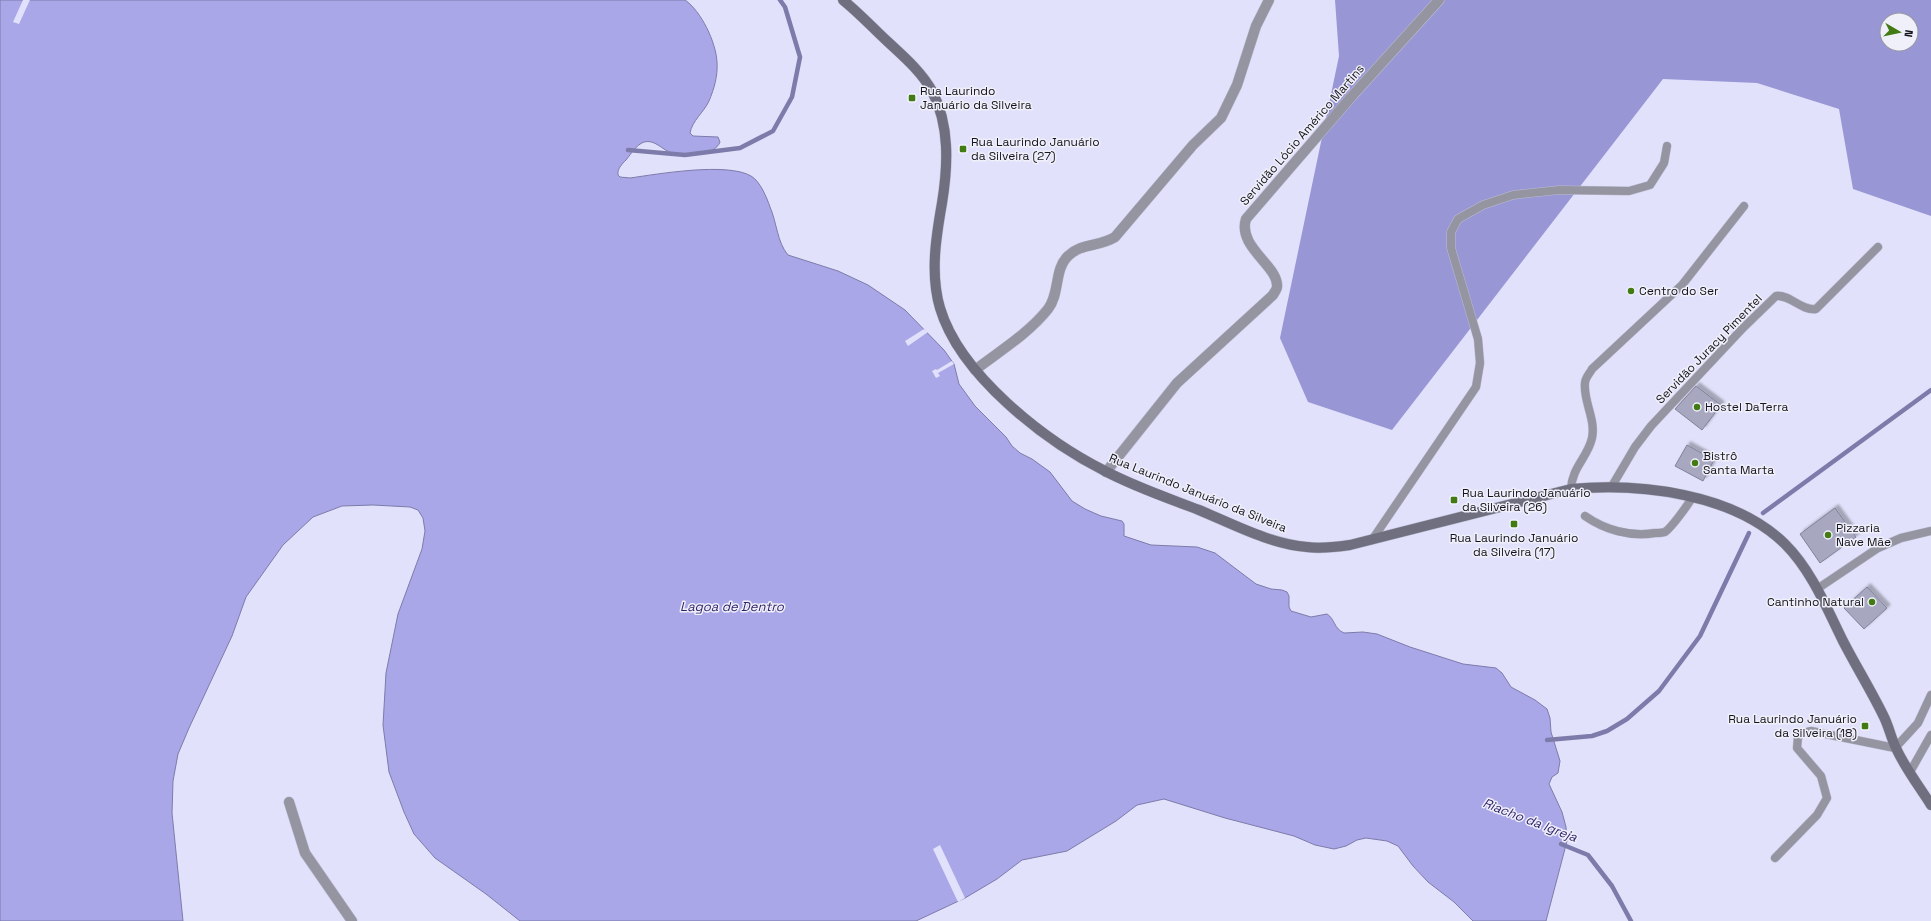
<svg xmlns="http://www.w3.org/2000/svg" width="1931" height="921" font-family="'Space Grotesk',sans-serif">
<defs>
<filter id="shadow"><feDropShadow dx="3.5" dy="-3.5" stdDeviation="1" flood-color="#0004"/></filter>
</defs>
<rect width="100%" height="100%" fill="#e1e1fb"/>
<path fill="#9896d5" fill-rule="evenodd" d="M1335 0H1931V216L1853 189 1839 109 1757 83 1663 79 1392 430 1308 402 1280 338 1339 56ZM1887 20H1911V44H1887Z"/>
<path fill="#a9a7e7" stroke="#7d7baa" d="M0 0H685C701 11 716 42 717 62 718 76 714 89 709 101 704 112 692 121 690 133L693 136 718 137 720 142C715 156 684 157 672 153 662 150 655 139 644 142 636 145 631 154 626 160 622 164 617 169 618 175L620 177 630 178C658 174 727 162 751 176 760 181 767 198 770 207 777 223 777 242 788 255L838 271 868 285 905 310 944 350 954 364 959 384 975 406 1006 437 1012 446 1020 453 1032 459 1050 472 1072 501 1085 509 1101 516 1122 521 1124 524V536L1151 545 1197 547 1215 553 1256 584 1271 589 1282 590 1287 592 1289 596V607L1291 611 1311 617 1327 614C1335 619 1334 629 1344 633L1363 632 1377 634 1410 647 1463 664 1496 668 1502 673 1511 687 1535 700 1547 709 1550 718 1551 732 1560 761 1558 773 1552 777 1549 784 1562 812 1566 827 1567 841 1546 921H1473L1454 902 1428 882 1413 866 1398 846 1387 841 1366 838 1357 840 1346 846 1334 849 1315 845 1294 836 1225 818 1164 799 1137 805 1116 821 1067 851 1022 860 997 879 965 898 916 921H520L486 894 435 858 414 834 404 812 389 772 383 725 386 673 398 614 422 549 425 531 423 518 418 510 410 507 373 505 342 506 313 517 283 545 246 597 232 636 189 728 178 754 173 781 172 813 183 921H0Z"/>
<g fill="#e1e1fb">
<polygon points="23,0 30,0 29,2 19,24 13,22"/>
<polygon points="924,329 928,332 908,346 905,341"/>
<polygon points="952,361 954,364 938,373 940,376 936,378 932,371 936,369 937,370"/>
<polygon points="940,845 965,898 958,902 933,849"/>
</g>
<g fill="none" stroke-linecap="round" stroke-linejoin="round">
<g stroke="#7d7baa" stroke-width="4.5">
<polyline points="628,150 685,155 740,148 773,131 792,97 800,57 785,7 780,0"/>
<polyline points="1763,513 1931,390"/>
<polyline points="1547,740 1592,736 1607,731 1627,719 1659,691 1700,636 1749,533"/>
<polyline points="1561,844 1588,855 1612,886 1631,921"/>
</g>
</g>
<g fill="#a7a7c0" stroke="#818199" filter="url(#shadow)">
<polygon points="1696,386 1721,405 1702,430 1675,409"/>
<polygon points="1687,445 1714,460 1703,481 1675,466"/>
<polygon points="1835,508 1856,537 1820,563 1800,534"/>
<polygon points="1867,587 1887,608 1864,629 1844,608"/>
</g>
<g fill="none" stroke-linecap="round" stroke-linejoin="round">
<defs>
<g id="service">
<path d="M1612 486 1635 447 1651 426 1742 329 1776 296C1790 294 1801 311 1816 309L1878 247"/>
<path d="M1571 489C1572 467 1588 457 1592 438 1596 419 1583 401 1585 383 1585 378 1590 373 1592 369L1682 285 1744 206"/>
<path d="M1585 516C1605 530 1630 537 1655 533 1658 533 1662 533 1665 532 1672 527 1687 506 1692 498"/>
<polyline points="1372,540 1476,387 1480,363 1478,339 1451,248 1451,232 1458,219 1483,205 1513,195 1559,190 1629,191 1650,185 1664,163 1667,146"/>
<polyline points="1817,589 1878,548 1901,538 1931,531"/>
<polyline points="1910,772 1931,735"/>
<polyline points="1775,858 1817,815 1827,798 1821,776 1797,748 1798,737 1803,733 1811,731 1895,748 1918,723 1931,695"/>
</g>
<g id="minor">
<path d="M975 370C1000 351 1029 333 1048 309 1060 294 1054 269 1068 256 1081 243 1099 247 1115 237L1193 145 1221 118 1237 85 1256 26 1269 0"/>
<path d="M1106 472 1177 383 1273 295C1274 293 1277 289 1277 287 1279 266 1237 247 1246 219L1352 96 1439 0"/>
<polyline points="289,802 305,853 352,921"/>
</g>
<path id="secondary" d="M843 0C859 13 872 27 887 41 903 56 921 71 932 91 950 125 948 166 942 203 936 237 930 274 940 308 960 375 1045 441 1105 471 1135 487 1168 498 1199 510 1233 524 1270 544 1307 547 1321 549 1336 547 1350 545L1571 489C1640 483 1733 493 1785 544 1812 571 1827 609 1844 643 1857 668 1872 692 1884 717 1889 727 1891 738 1896 748 1905 768 1919 786 1931 805"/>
</defs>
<use href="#service" stroke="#bcbcd3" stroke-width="9"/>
<use href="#minor" stroke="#bcbcd3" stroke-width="11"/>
<use href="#secondary" stroke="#bcbcd3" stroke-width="11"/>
<use href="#service" stroke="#9495a0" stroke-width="8"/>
<use href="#minor" stroke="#9495a0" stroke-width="10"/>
<use href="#secondary" stroke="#6f6f7f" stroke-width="10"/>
</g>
<g fill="#427b14" stroke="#f0f0fa" stroke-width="1.5">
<rect x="908" y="94" width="8" height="8" rx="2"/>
<rect x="959" y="145" width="8" height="8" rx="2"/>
<circle cx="1631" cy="291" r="4"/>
<circle cx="1697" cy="407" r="4"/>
<circle cx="1695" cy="463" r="4"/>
<rect x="1450" y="496" width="8" height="8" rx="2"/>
<rect x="1510" y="520" width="8" height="8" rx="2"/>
<circle cx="1828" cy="535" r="4"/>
<circle cx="1872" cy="602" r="4"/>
<rect x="1861" y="722" width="8" height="8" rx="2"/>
</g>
<g text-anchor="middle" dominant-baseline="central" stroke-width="3" stroke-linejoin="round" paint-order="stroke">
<g font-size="12" fill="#15141d" stroke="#f0f0fa" text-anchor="start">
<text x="920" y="91">Rua Laurindo<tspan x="920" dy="14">Januário da Silveira</tspan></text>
<text x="971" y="142">Rua Laurindo Januário<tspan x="971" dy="14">da Silveira (27)</tspan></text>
<text x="1639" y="291">Centro do Ser</text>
<text x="1705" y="407">Hostel DaTerra</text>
<text x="1703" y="456">Bistrô<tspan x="1703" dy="14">Santa Marta</tspan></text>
<text x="1462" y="493">Rua Laurindo Januário<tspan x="1462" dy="14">da Silveira (26)</tspan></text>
<text x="1836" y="528">Pizzaria<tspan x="1836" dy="14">Nave Mãe</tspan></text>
<text x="1514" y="538" text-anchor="middle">Rua Laurindo Januário<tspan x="1514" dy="14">da Silveira (17)</tspan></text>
<text x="1864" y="602" text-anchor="end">Cantinho Natural</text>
<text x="1857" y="719" text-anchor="end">Rua Laurindo Januário<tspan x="1857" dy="14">da Silveira (18)</tspan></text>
</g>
<g font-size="12" fill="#15141d" stroke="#f0f0fa">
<text transform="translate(1302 135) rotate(-49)">Servidão Lócio Américo Martins</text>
<text transform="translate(1709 349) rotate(-46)">Servidão Juracy Pimentel</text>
<text transform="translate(1198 493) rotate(22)">Rua Laurindo Januário da Silveira</text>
</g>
<g font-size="13" font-style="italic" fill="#2d1f68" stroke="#f0f0fa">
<text x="732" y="606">Lagoa de Dentro</text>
<text transform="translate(1530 820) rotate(21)">Riacho da Igreja</text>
</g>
</g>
<g transform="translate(1899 32) rotate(99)"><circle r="19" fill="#f0f0fa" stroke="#9898a2"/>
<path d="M0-3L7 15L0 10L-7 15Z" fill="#427b14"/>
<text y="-6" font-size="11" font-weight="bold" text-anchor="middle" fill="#15141d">N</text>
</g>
</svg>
